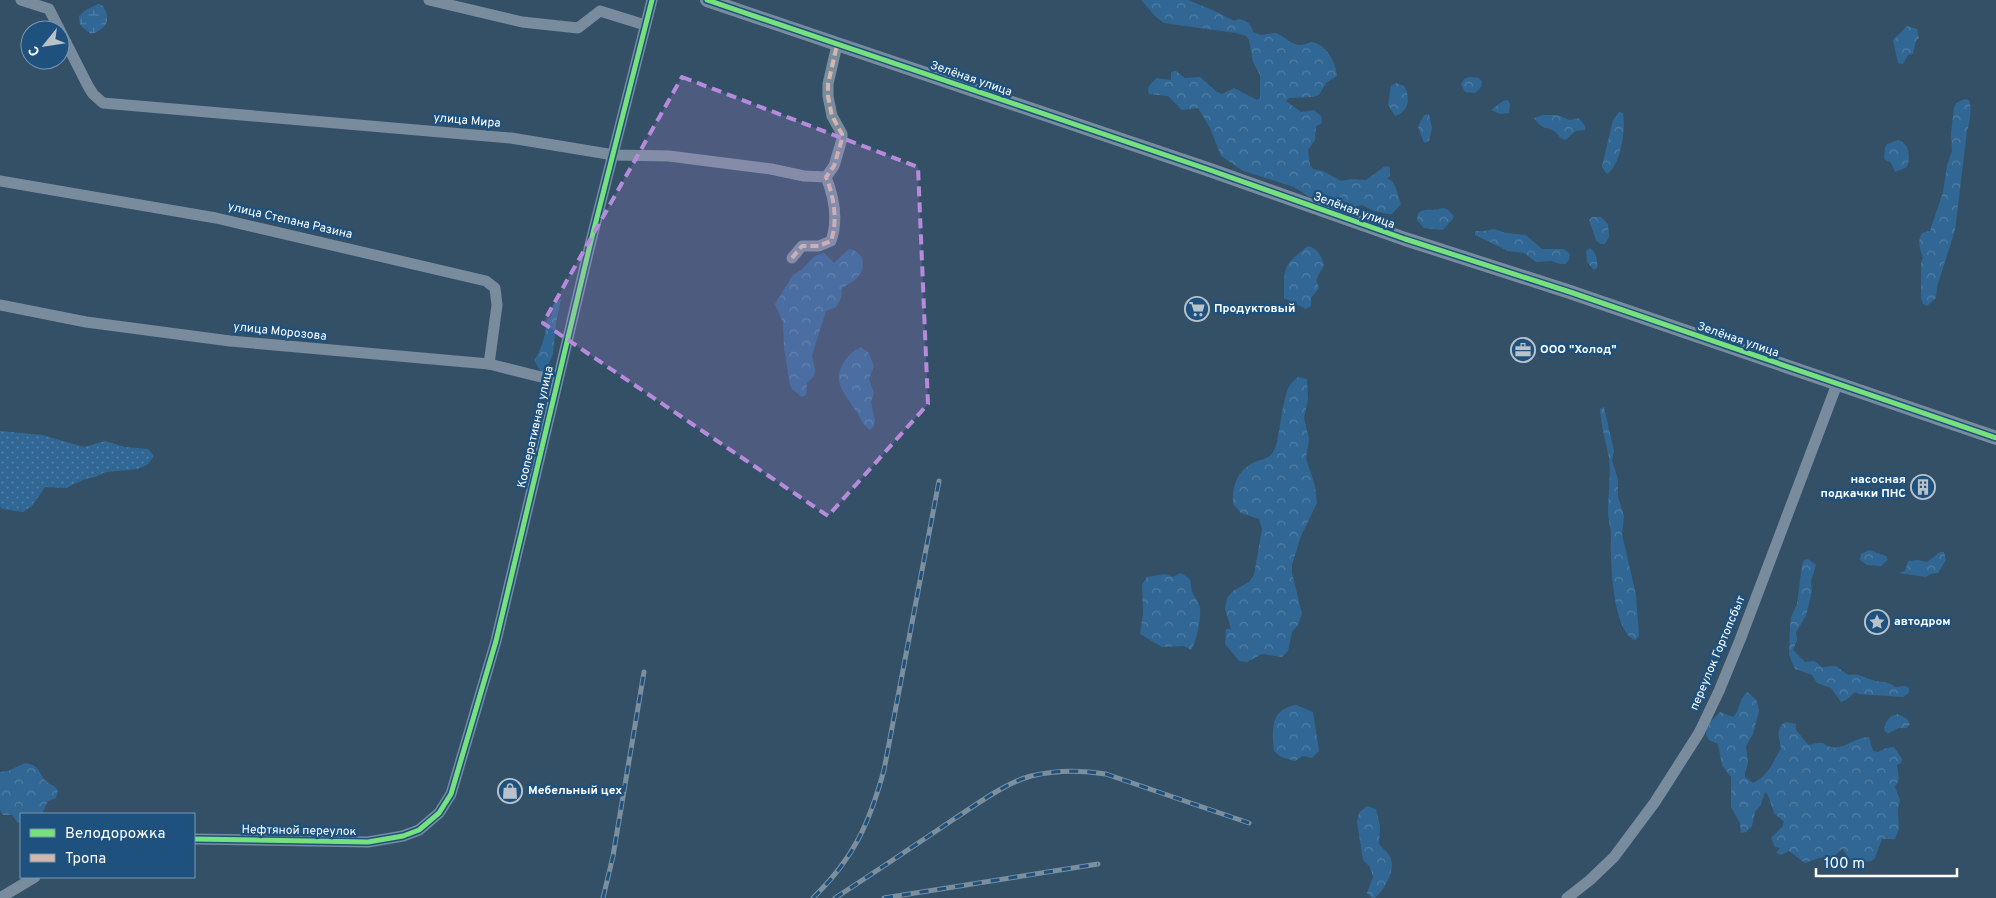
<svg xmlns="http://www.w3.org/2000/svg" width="1996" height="898" font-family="Overpass,sans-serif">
<defs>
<pattern id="grass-dots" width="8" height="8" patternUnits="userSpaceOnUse" patternTransform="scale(1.25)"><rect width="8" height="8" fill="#316794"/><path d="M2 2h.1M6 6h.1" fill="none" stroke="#507ea4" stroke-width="1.8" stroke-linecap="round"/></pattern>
<pattern id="forest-crowns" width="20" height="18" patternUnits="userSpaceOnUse" patternTransform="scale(1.25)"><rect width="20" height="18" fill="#316794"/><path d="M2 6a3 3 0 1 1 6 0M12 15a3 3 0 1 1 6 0" fill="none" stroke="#507ea4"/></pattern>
<pattern id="wetland-marsh" width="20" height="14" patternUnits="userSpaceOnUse" patternTransform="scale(1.25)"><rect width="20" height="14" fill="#316794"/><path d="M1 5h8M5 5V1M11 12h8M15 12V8" fill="none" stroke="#507ea4"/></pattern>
</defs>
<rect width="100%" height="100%" fill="#345067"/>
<polygon fill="url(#grass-dots)" points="0,431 42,435 84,447 105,441 125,447 148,449 154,456 148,464 138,469 106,472 95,477 85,479 66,488 45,487 32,506 23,512 2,509 0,506"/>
<g fill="url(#forest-crowns)">
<path d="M1141 0H1188L1217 12 1234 21 1238 19C1246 20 1251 23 1253 32L1261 35 1276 33C1291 40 1294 50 1311 42 1326 43 1336 63 1337 76L1326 83 1319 95 1313 97 1289 98 1286 101 1301 112 1314 110 1321 116 1322 120 1321 124 1316 126 1315 140 1308 150 1310 165 1313 169 1323 171 1341 181 1351 179 1366 180 1385 166 1390 167V176L1387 179 1391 180C1398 188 1397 195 1401 204L1392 214H1388L1374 211 1362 205 1348 207 1332 200 1309 197 1294 187 1243 171 1221 156 1210 128 1198 108 1182 110 1168 96 1149 94C1146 87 1151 83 1157 78L1171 80V72L1176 71 1185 78 1200 77 1217 92 1222 94 1234 88 1257 100 1260 98V75L1253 62 1249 40 1246 36 1236 33 1164 23 1156 17Z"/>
<polygon points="1907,26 1917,29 1919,38 1916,41 1913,54 1908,55 1903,64 1898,63 1893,40"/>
<polygon points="1469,77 1479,78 1482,82 1481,87 1475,93 1465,92 1461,84 1464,79"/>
<path d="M1396 83 1404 86C1411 97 1409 112 1395 116L1388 105 1391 86Z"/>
<path d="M1965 99 1969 100C1972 107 1970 123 1967 131L1955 230 1937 287 1936 298 1927 306 1923 304 1921 297V262L1923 258C1920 249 1917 242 1922 233L1930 231 1943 192 1947 165 1952 151 1951 133 1954 108 1956 103Z"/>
<polygon points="1508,100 1510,104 1509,113 1500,114 1491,110 1503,101"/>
<path d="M1619 112 1623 113C1626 128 1621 165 1607 174L1602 167 1603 162 1613 120Z"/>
<polygon points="1429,114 1432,128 1429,141 1424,143 1418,127 1424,115"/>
<path d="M1543 115H1557L1570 120 1579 118 1585 126V130L1576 131 1565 140C1559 138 1559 135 1555 132 1546 125 1543 131 1534 118Z"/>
<path d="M1898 140C1909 143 1911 157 1907 167L1895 172 1891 163 1884 159 1885 148 1887 144Z"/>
<path d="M1442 208 1447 209 1454 216 1452 220 1443 230 1424 228 1417 220 1418 213C1426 207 1434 212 1442 208Z"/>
<polygon points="1592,217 1601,217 1608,224 1609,237 1605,244 1600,244 1596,240 1589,220"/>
<polygon points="1494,229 1506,233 1526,235 1542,249 1563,249 1568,252 1570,255 1569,260 1565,264 1560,264 1551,261 1536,262 1524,253 1508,251 1475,235 1475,231 1484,231"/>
<path d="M1308 246C1318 249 1321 255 1324 265L1316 280 1319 288 1311 298V306L1306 309 1284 298C1284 265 1283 266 1308 246Z"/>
<path d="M1590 248C1596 252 1598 260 1597 268L1594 270 1587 262 1586 251Z"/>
<path d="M849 249 854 250 862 257C866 274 856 280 842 288L841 298 836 307 826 311 812 355 815 370 814 376 807 383 806 395 802 397 792 389 790 385 784 348 783 323 775 304 793 275 801 270 815 256 824 253 834 263Z"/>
<path d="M561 299 556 323 553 354 545 372H541L534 360C542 351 546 332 547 320L551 317 554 304Z"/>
<path d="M861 347 869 353 874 366 869 379 874 393 871 402 875 421 874 426 870 430 864 425C859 413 844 396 840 385 835 369 848 353 861 347Z"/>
<path d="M1298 377 1307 379 1308 399 1304 418 1309 439 1306 458 1315 486 1317 503 1301 536 1292 565V573L1302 614 1298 625 1292 632 1288 651 1282 657 1262 654 1247 662 1239 661 1225 644 1226 629H1231L1225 609 1227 598 1233 591 1249 582 1254 575 1262 529 1259 519 1241 513 1233 504C1232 484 1238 469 1257 461 1261 460 1268 458 1271 455 1281 446 1280 401 1290 385 1292 382 1296 379 1298 377Z"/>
<path d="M1604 407 1614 451 1612 461 1618 479V497L1624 516 1622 534 1636 595 1639 636 1635 640C1612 631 1610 557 1611 535 1611 528 1608 520 1608 512 1608 495 1611 476 1609 458 1606 442 1601 426 1600 409Z"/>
<polygon points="1869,550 1886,556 1888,560 1881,566 1867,565 1860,560 1861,554"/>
<polygon points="1940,552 1944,552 1946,560 1938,573 1930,574 1926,577 1898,573 1905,571 1908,561 1918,560 1927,562"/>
<path d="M1808 559 1816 565 1811 581 1812 591 1806 616 1796 632 1797 640 1793 650 1805 662 1814 661 1822 667 1836 666 1848 675C1858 673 1863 677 1872 680 1882 683 1886 680 1895 687L1905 686 1909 688V693L1903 697 1859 694 1855 692 1846 700 1841 702 1831 688 1817 683 1812 675 1795 669 1789 655 1790 627 1791 617 1797 604 1802 565 1804 560Z"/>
<path d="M1180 573C1194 579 1189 582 1193 594 1195 598 1199 603 1200 608 1201 619 1197 641 1191 650L1184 646 1162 647 1140 634 1143 614 1142 585 1147 577 1165 574 1173 577Z"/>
<path d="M1748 692 1757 701 1759 711 1753 734 1746 746 1748 763 1745 773V777L1753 783C1767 777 1774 761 1781 748 1779 738 1775 727 1786 722L1796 724C1795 731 1797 731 1801 736 1813 751 1806 742 1823 743 1839 756 1852 737 1869 737L1873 751 1878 752 1886 748 1894 747 1902 759 1901 763 1897 765 1899 780 1895 787 1900 800 1898 809 1899 829 1895 839H1882L1875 858 1872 861 1855 862 1851 860 1842 849 1833 857 1819 858 1805 863 1789 851 1781 855 1776 853 1780 848 1775 847 1771 838 1782 827 1784 822 1774 813 1768 795 1765 792 1761 805 1755 812 1752 826 1746 832 1741 833 1740 823 1731 807V777L1722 765 1718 744 1709 740 1706 735 1707 725 1720 712 1733 717C1741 710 1738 698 1748 692Z"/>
<path d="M1296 705 1313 712 1319 751 1312 758 1303 756 1295 761 1281 757 1274 751C1272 730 1270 709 1296 705Z"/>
<path d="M1898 714 1907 719 1910 724 1907 728H1898L1888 734 1884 730C1886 721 1888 716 1898 714Z"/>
<path d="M25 763C42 766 37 772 46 781 50 786 55 784 58 791L56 798 48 801 42 814H21V823H18L12 815H3L0 810V772L8 771Z"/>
<path d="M1367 806 1376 809 1380 826 1379 844C1382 848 1388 852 1390 857 1397 869 1384 890 1375 898H1372L1367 893 1373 877 1370 867 1363 860 1357 822 1359 813Z"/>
</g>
<path fill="url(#wetland-marsh)" d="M98 4 102 5C112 19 107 29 91 34L80 25 79 16 86 10Z"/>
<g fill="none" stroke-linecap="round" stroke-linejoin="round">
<g stroke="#798c9e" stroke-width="11">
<polyline points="21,0 49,9 88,86 93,94 103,103 511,138 614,155 669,156 771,169 804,176 826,177"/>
<polyline points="429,0 522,22 578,28 600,11 645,25"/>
<polyline points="826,177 834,166 842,139 842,134 832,116 828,96 828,84 837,45"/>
<polyline points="0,181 216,218 486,281 495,288 497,305 489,364"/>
<path d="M792 258 802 246H819L831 241C838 221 834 197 826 177"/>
<polyline points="0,305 86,322 230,341 489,364 557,381"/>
<polyline points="194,839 368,842 403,836 419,830 439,813 451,794 496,641 590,245 652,0"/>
<polyline points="0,898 35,877"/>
<polyline points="1567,898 1590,880 1614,857 1655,802 1699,733 1719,691 1740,640 1837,384"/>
</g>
<polyline stroke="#798c9e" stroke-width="14" points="707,0 1207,169 1405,239 1570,292 1996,438"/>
<defs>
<g id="rail">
<polyline points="603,898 613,856 644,672"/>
<path d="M813 898C854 858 869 824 884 770L939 481"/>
<path d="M835 898C875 872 914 846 954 819 976 805 1005 783 1031 776 1057 770 1080 770 1106 774L1249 823"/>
<polyline points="884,898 1098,864"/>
</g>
</defs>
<use href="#rail" stroke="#7b8f9e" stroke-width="5"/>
<use href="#rail" stroke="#1e517d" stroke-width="3" stroke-dasharray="9" stroke-linecap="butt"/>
<path stroke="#d1b7ad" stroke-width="4" stroke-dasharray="8 4" stroke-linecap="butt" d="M792 258 802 246H819L831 241C838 221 834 197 826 177L834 166 842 139V134L832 116 828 96V84L837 45"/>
<defs>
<g id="cycleway">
<polyline points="707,0 1207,169 1405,239 1570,292 1996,438"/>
<polyline points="194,839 368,842 403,836 419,830 439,813 451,794 496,641 590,245 652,0"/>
</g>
</defs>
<use href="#cycleway" stroke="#1e517d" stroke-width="8"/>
<use href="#cycleway" stroke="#77e17e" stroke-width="5"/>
</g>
<path fill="#b68bdc" fill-opacity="0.2" stroke="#b68bdc" stroke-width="4" stroke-dasharray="10 6" stroke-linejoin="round" d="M682 77 918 167 928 404 828 516 543 323Z"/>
<defs>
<symbol id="supermarket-ring" viewBox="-11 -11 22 22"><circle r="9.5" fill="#1e517d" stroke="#b8c2ca" stroke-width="1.5"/><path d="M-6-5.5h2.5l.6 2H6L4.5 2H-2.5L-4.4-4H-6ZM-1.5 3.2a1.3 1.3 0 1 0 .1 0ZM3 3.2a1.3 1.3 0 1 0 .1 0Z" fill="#b8c2ca"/></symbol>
<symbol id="office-ring" viewBox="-11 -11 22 22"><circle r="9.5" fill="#1e517d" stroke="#b8c2ca" stroke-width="1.5"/><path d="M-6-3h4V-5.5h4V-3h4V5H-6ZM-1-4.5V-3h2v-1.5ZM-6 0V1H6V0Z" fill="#b8c2ca"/></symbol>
<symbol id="building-ring" viewBox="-11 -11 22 22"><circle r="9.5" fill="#1e517d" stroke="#b8c2ca" stroke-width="1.5"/><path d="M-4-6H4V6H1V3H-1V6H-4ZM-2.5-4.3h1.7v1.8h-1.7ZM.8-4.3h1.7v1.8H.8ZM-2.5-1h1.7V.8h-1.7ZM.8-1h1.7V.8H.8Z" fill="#b8c2ca"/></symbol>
<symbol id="sight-ring" viewBox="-11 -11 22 22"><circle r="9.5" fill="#1e517d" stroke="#b8c2ca" stroke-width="1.5"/><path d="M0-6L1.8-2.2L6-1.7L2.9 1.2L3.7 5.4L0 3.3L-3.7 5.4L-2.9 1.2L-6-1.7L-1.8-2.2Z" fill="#b8c2ca"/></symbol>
<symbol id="shop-ring" viewBox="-11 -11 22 22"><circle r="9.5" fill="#1e517d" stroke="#b8c2ca" stroke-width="1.5"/><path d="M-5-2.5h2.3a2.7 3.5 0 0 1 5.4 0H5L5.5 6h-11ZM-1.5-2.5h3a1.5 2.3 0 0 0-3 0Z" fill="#b8c2ca"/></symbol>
</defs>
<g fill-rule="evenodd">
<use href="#supermarket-ring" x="1183" y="295" width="28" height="28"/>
<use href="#office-ring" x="1509" y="336" width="28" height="28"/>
<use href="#building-ring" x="1909" y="473" width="28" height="28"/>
<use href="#sight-ring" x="1863" y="608" width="28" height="28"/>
<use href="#shop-ring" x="496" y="777" width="28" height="28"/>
</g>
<g text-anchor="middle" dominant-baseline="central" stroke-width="5" stroke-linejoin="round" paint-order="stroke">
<g font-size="12" fill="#fff" stroke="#1e517d">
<text transform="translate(971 79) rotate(19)">Зелёная улица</text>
<text transform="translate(467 121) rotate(5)">улица Мира</text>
<text transform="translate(1354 211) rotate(20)">Зелёная улица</text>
<text transform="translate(290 221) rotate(13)">улица Степана Разина</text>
<text transform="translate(280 332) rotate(6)">улица Морозова</text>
<text transform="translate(1738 340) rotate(19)">Зелёная улица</text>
<text transform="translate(536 427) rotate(-77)">Кооперативная улица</text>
<text transform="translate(1718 653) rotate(-67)">переулок Гортопсбыт</text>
<text transform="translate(299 831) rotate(1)">Нефтяной переулок</text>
</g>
<g font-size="12" font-weight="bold" fill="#fff" stroke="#1e517d" text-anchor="start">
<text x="1214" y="309">Продуктовый</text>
<text x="1540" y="350">ООО "Холод"</text>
<text x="1906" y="480" text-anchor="end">насосная<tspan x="1906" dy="14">подкачки ПНС</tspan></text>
<text x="1894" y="622">автодром</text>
<text x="528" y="791">Мебельный цех</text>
</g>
</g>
<rect x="20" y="813" width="175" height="65" fill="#1e517d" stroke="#7897b1"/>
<rect x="30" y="829" width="25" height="8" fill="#77e17e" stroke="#7897b1"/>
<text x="65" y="838" font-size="15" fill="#ffffff">Велодорожка</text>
<rect x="30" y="854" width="25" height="8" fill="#d1b7ad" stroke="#7897b1"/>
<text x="65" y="863" font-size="15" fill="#ffffff">Тропа</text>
<g transform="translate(45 45) rotate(240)"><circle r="24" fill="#1e517d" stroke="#7897b1"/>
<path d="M0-4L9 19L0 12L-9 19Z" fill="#b8c2ca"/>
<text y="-8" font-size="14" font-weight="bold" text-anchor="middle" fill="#ffffff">С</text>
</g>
<path d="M1816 868v8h141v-8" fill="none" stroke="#ffffff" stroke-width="2.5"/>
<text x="1824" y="868" font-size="15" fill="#ffffff" stroke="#1e517d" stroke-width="4" paint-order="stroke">100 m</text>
</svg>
